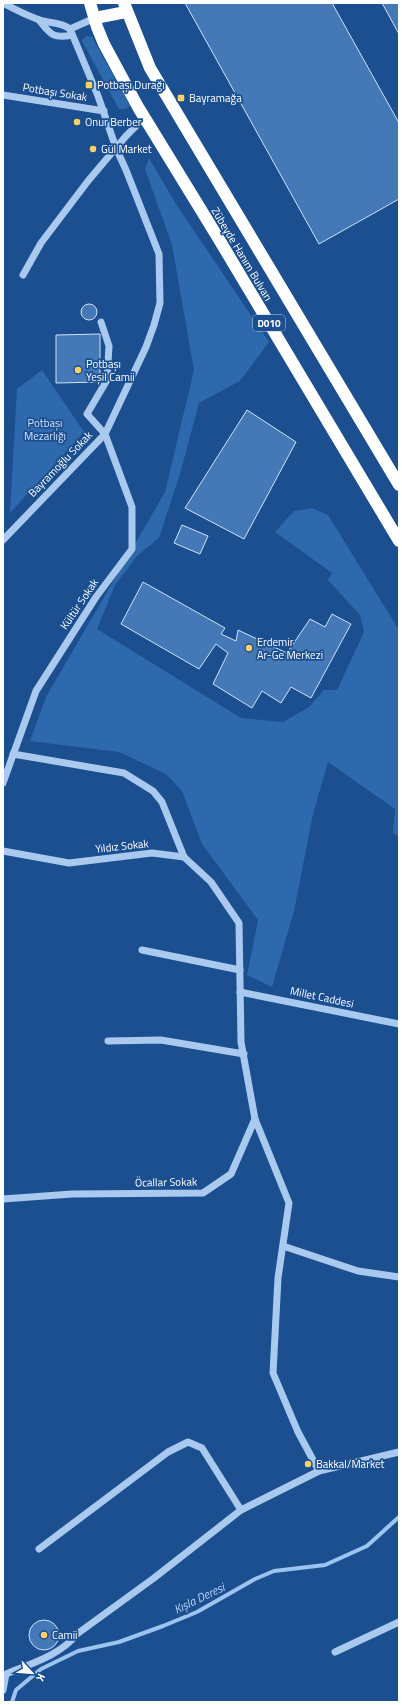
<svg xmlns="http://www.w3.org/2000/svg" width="402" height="1705" font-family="'Titillium Web',sans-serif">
<rect width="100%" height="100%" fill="#1b4f8f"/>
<g fill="#2e69ad">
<polygon points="86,36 92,37 130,106 126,109 119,109 82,41"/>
<polygon points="149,158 176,204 269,342 240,381 199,403 180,474 159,538 137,556 115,585 97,629 241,718 283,722 309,707 324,690 337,690 364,632 360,615 328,580 332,573 275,532 294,511 312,508 328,515 399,630 399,837 393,833 395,809 328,762 313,814 294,911 272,987 247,975 258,920 202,844 182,791 166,774 119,752 30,741 46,697 165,492 194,370 172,245 145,169"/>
<polygon points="42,370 84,432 10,513 17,389"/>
</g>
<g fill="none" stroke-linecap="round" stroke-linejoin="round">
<polyline stroke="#9cc4f0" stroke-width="4" points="12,1702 16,1690 41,1669 78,1651 119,1642 163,1626 197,1612 255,1579 274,1571 325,1565 367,1546 399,1517"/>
</g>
<g fill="#4478b7" stroke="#cfe3fa">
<polygon points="185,3 332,3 399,123 399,199 319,244"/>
<polygon points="382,3 399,3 399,34"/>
<circle cx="89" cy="312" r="8"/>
<polygon points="100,334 100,382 56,383 56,335"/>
<polygon points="247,410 296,442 244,539 185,508"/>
<polygon points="182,525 208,536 200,554 174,543"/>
<polygon points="143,582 225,628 221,634 236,641 238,630 287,653 310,619 325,627 332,614 351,624 311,698 291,687 281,703 262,691 252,708 213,684 228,653 216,644 199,669 121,624"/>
<circle cx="44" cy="1635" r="15"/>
</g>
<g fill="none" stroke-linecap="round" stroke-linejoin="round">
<g stroke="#a9c9ee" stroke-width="7">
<path d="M3 3C14 9 26 15 37 19 48 24 60 21 70 29L98 96 116 148 126 170 159 254 160 303 154 325 146 347 105 434 3 540"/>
<path d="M39 20C50 34 53 39 72 35"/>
<polyline points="70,29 95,18"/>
<polyline points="3,95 104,111"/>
<polyline points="23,275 41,243 88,181 126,136 144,118"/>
<polyline points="13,754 124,773 153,791 162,802 184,857"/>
<polyline points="3,783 36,691 96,597 132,549 132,507 105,434 87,414 107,380 109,346 101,322"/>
<polyline points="3,851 69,863 152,853 184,857 211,882 239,923 241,1042 255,1119 231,1174 203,1193 72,1194 3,1199"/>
<polyline points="142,950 240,970"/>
<polyline points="240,992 399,1024"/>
<polyline points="108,1041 161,1040 244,1054"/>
<polyline points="283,1246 358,1271 399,1277"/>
<polyline points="319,1471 399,1452"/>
<polyline points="39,1549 168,1452 188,1442 202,1448 241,1510"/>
<polyline points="335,1652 399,1622"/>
<path d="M3 1690 6 1674C30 1664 61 1655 77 1634L154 1578 241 1510 319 1471 298 1432 273 1373 278 1278 289 1203 255 1119"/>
</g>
<g stroke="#fff" stroke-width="12">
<polyline points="90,3 97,27 104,44 138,107 217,236 399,541"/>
<polyline points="124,3 150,68 399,485"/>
<polyline points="95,18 126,12"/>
</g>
</g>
<g fill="#ffd166" stroke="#1b4f8f" stroke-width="1.5">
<rect x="85" y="81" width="8" height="8" rx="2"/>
<rect x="177" y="94" width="8" height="8" rx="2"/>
<circle cx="77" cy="122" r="4"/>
<circle cx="93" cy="149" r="4"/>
<circle cx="78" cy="370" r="4"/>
<circle cx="249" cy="648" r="4"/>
<circle cx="308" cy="1464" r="4"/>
<circle cx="44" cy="1635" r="4"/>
</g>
<g text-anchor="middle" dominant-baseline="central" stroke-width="3.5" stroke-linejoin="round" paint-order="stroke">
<rect fill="#1b4f8f" stroke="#bbcadd" stroke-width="1" x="253" y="315" width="32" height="16" rx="3"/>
<g font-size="10" font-weight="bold" fill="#fff">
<text x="269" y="323">D010</text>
</g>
<g font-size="11" fill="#fff" stroke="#1b4f8f" text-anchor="start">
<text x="97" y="85">Potbaşı Durağı</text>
<text x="189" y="98">Bayramağa</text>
<text x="85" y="122">Onur Berber</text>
<text x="101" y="149">Gül Market</text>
<text x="86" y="364">Potbaşı<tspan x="86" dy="13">Yeşil Camii</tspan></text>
<text x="257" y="642">Erdemir<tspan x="257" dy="13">Ar-Ge Merkezi</tspan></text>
<text x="316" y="1464">Bakkal/Market</text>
<text x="52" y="1635">Camii</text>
</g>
<g font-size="11" fill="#fff" stroke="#1b4f8f">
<text transform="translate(55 92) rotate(9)">Potbaşı Sokak</text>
<text transform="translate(242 254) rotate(59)">Zübeyde Hanım Bulvarı</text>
<text transform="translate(60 464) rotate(-46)">Bayramoğlu Sokak</text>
<text transform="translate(79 604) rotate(-56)">Kültür Sokak</text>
<text transform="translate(122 846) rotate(-6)">Yıldız Sokak</text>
<text transform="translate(322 997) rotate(12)">Millet Caddesi</text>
<text transform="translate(166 1182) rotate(-1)">Öcallar Sokak</text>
</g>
<g font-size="11" fill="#cfe3fa" stroke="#1b4f8f">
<text x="45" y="423">Potbaşı<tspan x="45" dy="13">Mezarlığı</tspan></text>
</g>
<g font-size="12" font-style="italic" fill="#b5d3f5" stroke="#1b4f8f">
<text transform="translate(199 1598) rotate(-26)">Kışla Deresi</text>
</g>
</g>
<rect width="402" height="1705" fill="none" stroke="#ffffff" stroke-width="8"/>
<g transform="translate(32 1673) rotate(116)" stroke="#1b4f8f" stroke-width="3" paint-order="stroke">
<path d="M0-3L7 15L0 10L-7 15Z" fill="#ffffff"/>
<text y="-6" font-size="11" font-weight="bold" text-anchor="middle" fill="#ffffff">K</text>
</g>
</svg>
